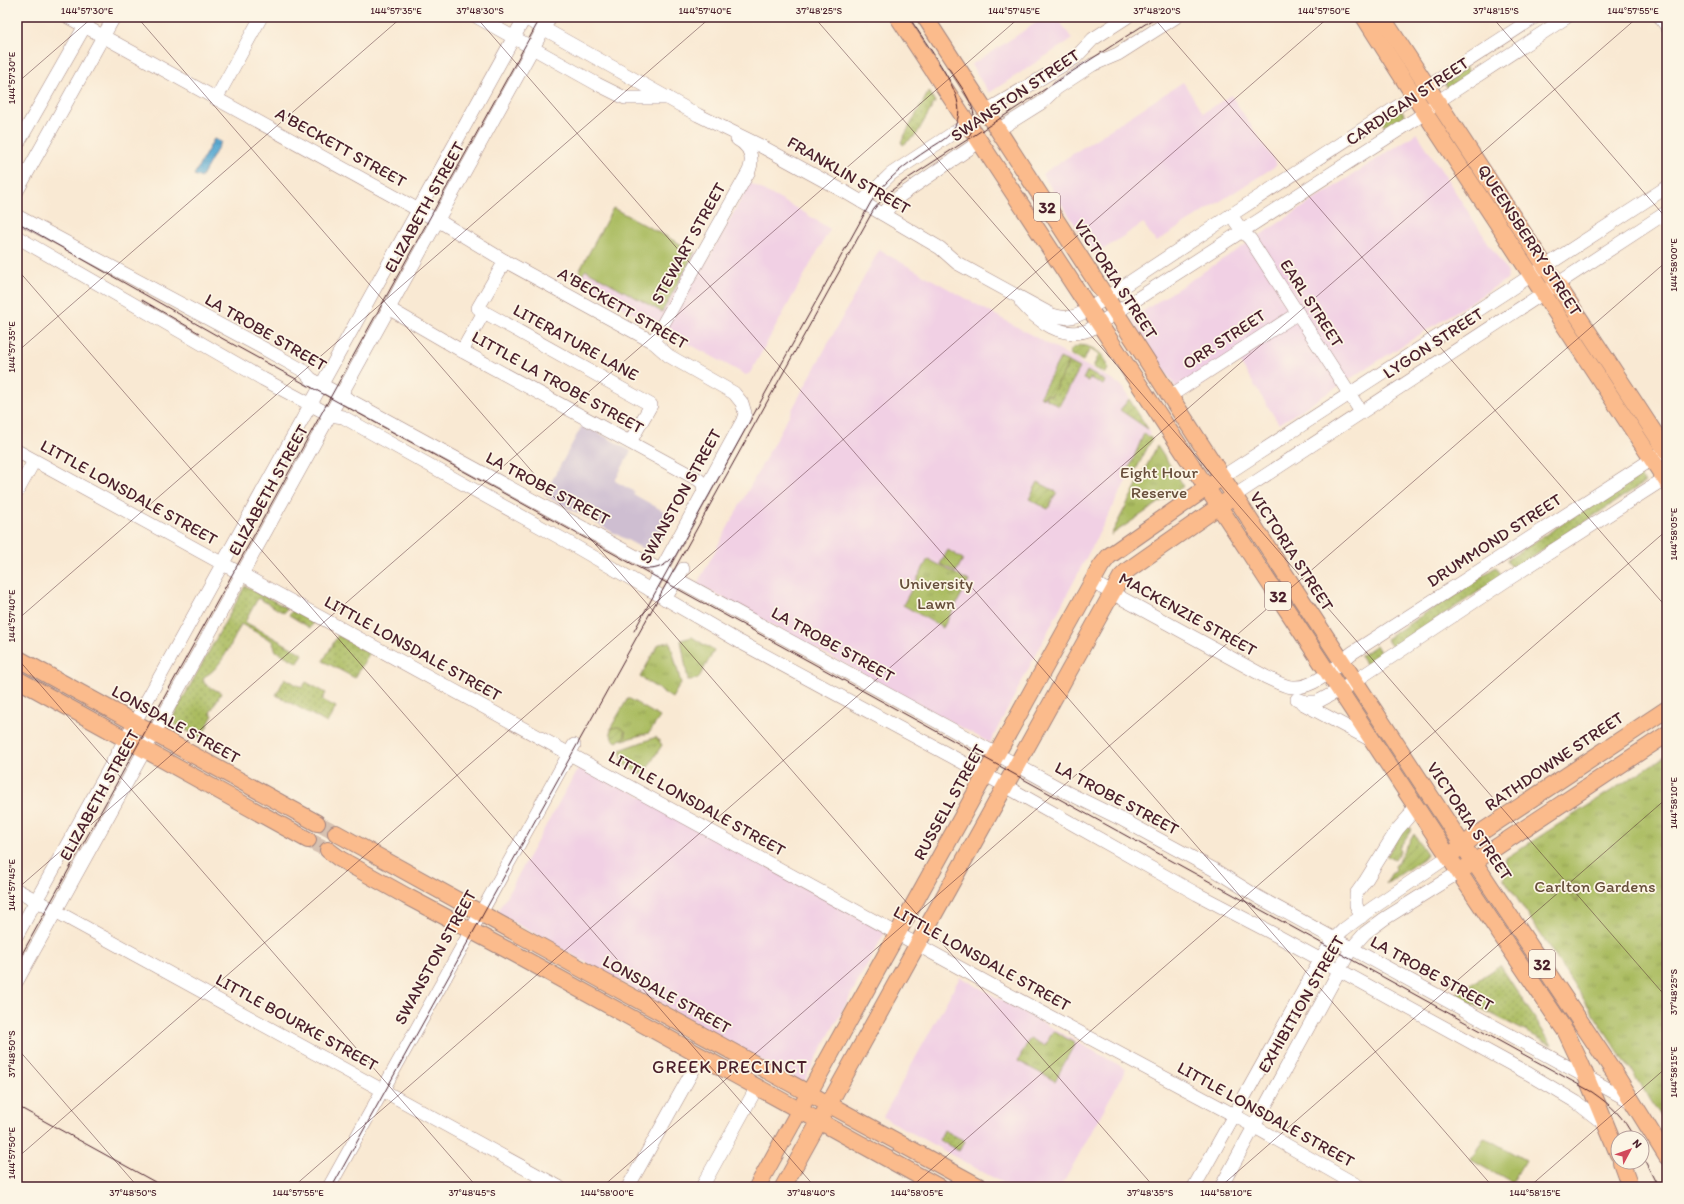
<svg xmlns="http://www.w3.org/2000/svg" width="1684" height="1204" font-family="Itim,sans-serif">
<defs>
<pattern id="grass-dots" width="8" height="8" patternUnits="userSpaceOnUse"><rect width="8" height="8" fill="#aabc60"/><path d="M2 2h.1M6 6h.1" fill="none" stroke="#8c984f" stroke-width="1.8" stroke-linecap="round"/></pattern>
<pattern id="park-tufts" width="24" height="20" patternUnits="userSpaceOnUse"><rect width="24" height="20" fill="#aabc60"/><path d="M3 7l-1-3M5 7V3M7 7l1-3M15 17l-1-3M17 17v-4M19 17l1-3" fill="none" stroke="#8c984f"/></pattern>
<pattern id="garden-furrows" width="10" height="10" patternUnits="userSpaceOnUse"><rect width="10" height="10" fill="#aabc60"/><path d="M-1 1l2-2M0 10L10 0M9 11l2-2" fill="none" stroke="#8c984f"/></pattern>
<pattern id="water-ripples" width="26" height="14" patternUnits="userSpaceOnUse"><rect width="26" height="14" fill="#56a9d2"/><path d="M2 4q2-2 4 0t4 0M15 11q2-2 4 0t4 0" fill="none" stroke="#4989ab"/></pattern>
</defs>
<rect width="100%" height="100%" fill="#fcf5e5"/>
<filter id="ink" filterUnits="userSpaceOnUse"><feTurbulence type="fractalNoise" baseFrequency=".025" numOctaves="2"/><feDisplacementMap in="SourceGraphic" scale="8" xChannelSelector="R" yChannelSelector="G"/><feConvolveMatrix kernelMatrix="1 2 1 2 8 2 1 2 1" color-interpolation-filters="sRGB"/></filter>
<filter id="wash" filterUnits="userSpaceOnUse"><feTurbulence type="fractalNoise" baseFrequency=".012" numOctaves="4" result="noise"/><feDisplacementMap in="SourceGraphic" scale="16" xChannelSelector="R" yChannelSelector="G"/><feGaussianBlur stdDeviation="0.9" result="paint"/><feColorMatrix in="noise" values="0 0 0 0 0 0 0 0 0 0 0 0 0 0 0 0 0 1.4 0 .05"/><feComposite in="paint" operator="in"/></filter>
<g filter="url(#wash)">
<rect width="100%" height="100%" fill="#f9e9d3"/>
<g fill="#f1d0e4">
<polygon points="1045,17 1057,17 1072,39 989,93 971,65"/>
<polygon points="1183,82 1203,113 1231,95 1277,165 1156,242 1143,223 1095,255 1042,174"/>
<polygon points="1417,133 1508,273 1507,279 1279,424 1239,361 1182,397 1131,319"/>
<polygon points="750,183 803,212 830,229 750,373 746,375 574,281 613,208 708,259"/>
<polygon points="879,250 1121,385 1151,433 990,743 697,584"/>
<polygon points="581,763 885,932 803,1083 497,913"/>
<polygon points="960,977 1126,1069 1061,1187 1010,1187 883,1117"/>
</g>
<polygon fill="#cebed1" points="583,424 631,451 615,481 635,492 633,494 674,517 653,554 544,495"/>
<g fill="url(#grass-dots)" stroke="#7a6e46">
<polygon points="1465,67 1470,74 1448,88 1443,81"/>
<polygon points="929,91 935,102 916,135 903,145 901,142"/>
<polygon points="1401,109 1406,117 1386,129 1382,122"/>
<polygon points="1069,362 1080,368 1059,406 1045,398 1047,394 1051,396"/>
<polygon points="1144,433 1152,439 1131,479 1126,476"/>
<polygon points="1639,474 1645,482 1513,569 1507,560"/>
<polygon points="1496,567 1502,576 1393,648 1386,639"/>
<path d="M245 586 287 608 284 613 258 598 245 622 303 654 298 663 276 651 272 641 241 624C234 639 220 670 205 676L203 679 205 684 221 693 210 713 213 715 201 738 170 722Z"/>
<polygon points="293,610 314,622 310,628 289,615"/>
<polygon points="338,635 370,652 355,678 323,661"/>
<polygon points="1376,645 1382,655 1366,665 1360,656"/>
<polygon points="285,678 302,688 306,682 326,693 322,700 336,707 327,723 276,695"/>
<polygon points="1500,965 1552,1045 1455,995"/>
<polygon points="944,1130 965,1141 959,1151 939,1140"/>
</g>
<g fill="url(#park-tufts)" stroke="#7a6e46">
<polygon points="1157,446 1184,486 1111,535"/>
<polygon points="928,559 969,581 943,628 903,605"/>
<polygon points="692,637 714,651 698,679 688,680 681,640"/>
<polygon points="670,642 681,683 672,698 640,677 659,644"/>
<polygon points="628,698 660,717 649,733 623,740 626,736 625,731 618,728 610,729"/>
<polygon points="656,737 662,745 643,775 624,764 620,750"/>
<polygon points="1667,755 1667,1125 1504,879 1506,858"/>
<polygon points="1053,1031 1075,1043 1055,1081 1018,1061 1030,1038 1045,1046"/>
</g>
<g fill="url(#garden-furrows)" stroke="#7a6e46">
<path d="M1080 345C1093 346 1107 355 1108 369L1106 372 1104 373 1093 367 1099 355 1090 349 1083 361 1071 355 1070 351 1073 348Z"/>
<polygon points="1060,358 1069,362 1051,396 1047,394 1043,398 1040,396"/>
<polygon points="1087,371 1105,381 1103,385 1090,378 1088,381 1083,379"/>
<polygon points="1129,399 1148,429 1120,410"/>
<polygon points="1038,482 1057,492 1048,509 1029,499"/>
<polygon points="617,727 619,727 625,731 624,733 626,735 623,740 621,739 617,742 612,739 611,734 610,733 612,728"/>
<polygon points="1405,824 1412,829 1399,848 1400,852 1395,860 1387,856"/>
<polygon points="1414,834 1427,854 1424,858 1386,884 1391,874 1394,872 1396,869 1395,866"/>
<polygon points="1557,880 1579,883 1577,902"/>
</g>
<g fill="#aabc60" stroke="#7a6e46">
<polygon points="613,208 695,252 662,312 586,270 576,281 574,281"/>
<polygon points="948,550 963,559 956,572 940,564"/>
<polygon points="1484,1137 1525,1160 1512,1183 1471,1160"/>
</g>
<polygon fill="url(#water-ripples)" stroke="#50647e" points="214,139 221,142 201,178 194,175"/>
</g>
<g filter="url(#ink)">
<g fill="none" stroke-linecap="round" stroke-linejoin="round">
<g stroke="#d6c1b1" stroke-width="16" stroke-dasharray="16 8" stroke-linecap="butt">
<polyline points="317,823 336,833"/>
<polyline points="308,840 328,850"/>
</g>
<defs>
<g id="minor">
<polyline points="68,17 444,224 505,261 653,342 669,356 734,393 742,403 745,413 743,420 650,590"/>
<polyline points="477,17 597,84 625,98 668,98"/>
<path d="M523 17 698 115 759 145 845 192 940 248 957 263 1052 315C1067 320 1077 317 1089 309L1231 215 1535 17"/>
<polyline points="1660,17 1667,27"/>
<polyline points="216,99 261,17"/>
<polyline points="986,111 1075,58 1093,39 1127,17"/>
<polyline points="998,130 1041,103 1057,88 1092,65 1118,54 1176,17"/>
<polyline points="17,145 90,17"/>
<polyline points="17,191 114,17"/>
<polyline points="862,202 891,174 967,124"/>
<polyline points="883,214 900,196 979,142"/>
<polyline points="1231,215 1242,231 1250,239 1361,412"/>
<polyline points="17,216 261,347 304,371 311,379 1066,792 1123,820 1213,869 1258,897 1632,1102"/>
<polyline points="17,237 263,379 330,415 343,417 566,541 740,642 986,775 1197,894 1270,932 1529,1074 1576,1102 1607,1126"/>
<path d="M1021 302C1037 321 1063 340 1089 330L1425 113 1437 102 1567 17"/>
<polyline points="388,308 462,351 699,480 703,484 704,492"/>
<polyline points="478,308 505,261"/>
<path d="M653 342 749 171C754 158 750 146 737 139"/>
<polyline points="462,351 484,312 651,405 630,442"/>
<polyline points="1170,396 1298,313"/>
<polyline points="17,451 1002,991 1234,1115 1360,1187"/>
<polyline points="1222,477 1667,187"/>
<polyline points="17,492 34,461"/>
<polyline points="1234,496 1667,212"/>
<path d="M1092 582 1266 677C1275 681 1284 687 1293 687 1315 689 1337 665 1352 653L1660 454"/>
<polyline points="665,599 683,569"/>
<polyline points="1297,699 1306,702 1317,702 1349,685 1510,578 1667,477"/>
<polyline points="1302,703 1371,740"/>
<polyline points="17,890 559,1187"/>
<polyline points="1361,917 1356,905 1356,894 1366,880 1397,830 1410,815 1414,803"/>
<polyline points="17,935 525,17"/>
<polyline points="17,981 550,17"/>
<polyline points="329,1187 574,745"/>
<polyline points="628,1187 701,1056"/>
<polyline points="702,1187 757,1087"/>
<polyline points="1194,1187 1321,959 1334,939 1343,930 1371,909 1449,856"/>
<polyline points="1221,1187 1351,949 1365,933 1384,919 1459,872"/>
</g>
<g id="major">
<polyline points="898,17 1468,886 1566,1032 1581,1064 1618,1154"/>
<polyline points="925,17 1292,585 1456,835 1614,1072 1667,1157"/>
<polyline points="1364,17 1425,113 1667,482"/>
<polyline points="1382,17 1667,452"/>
<polyline points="17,658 317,823"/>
<polyline points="17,679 308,840"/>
<polyline points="336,833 605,982 980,1187"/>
<polyline points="328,850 340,859 406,896 517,955 939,1187"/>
<polyline points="1454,852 1474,837 1667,709"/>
<polyline points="1465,868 1667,734"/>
<polyline points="1621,1162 1630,1187"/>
<polyline points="757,1187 1101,566 1109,556 1215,482"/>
<polyline points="783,1187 1121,577 1128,570 1228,500"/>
</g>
</defs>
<use href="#minor" stroke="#a2847f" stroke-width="14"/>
<use href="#major" stroke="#a2847f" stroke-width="18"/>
<use href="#minor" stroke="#fff" stroke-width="13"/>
<use href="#major" stroke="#fbbb8c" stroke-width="16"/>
<g stroke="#4a1f2b" stroke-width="1">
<path d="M948 67C960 86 988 117 967 138"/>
<path d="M17 222 216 335 1592 1092C1612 1106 1623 1116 1634 1138"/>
<polyline points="142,300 199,333"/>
<polyline points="288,461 303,435"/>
<path d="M642 568C653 571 664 567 671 559"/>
<path d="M634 631 871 202C886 179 906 164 929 149 938 143 949 138 954 128 958 121 960 112 958 104 955 81 922 38 909 17"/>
<polyline points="17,963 541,17"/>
<polyline points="17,1106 164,1187"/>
<polyline points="1642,1155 1658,1187"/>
<polyline points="332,1187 874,209 888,193 907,179 1156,17"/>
</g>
</g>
</g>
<path fill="none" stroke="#4a1f2b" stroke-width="1" stroke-opacity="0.45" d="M137 17 1154 1187M476 17 1493 1187M814 17 1667 998M1153 17 1667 608M1492 17 1667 219M17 83 93 17M17 269 815 1187M17 352 402 17M17 620 711 17M17 658 477 1187M17 889 1020 17M17 1048 138 1187M17 1158 1329 17M293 1187 1638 17M602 1187 1667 261M911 1187 1667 530M1220 1187 1667 798M1529 1187 1667 1067"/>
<g text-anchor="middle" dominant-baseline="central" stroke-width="3.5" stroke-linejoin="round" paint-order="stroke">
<g fill="#fcf5e5" stroke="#7f5f63" stroke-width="1">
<rect x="1034" y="193" width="26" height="28" rx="3"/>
<rect x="1265" y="582" width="26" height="28" rx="3"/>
<rect x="1529" y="950" width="26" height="28" rx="3"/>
</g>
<g font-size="16" font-weight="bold" fill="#4a1f2b">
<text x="1047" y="207">32</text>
<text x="1278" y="596">32</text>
<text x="1542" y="964">32</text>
</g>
<g font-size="17" fill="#4a1f2b" stroke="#fcf5e5">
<text transform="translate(1015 95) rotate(-34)">SWANSTON STREET</text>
<text transform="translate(1407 101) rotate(-34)">CARDIGAN STREET</text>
<text transform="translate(341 147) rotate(29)">A'BECKETT STREET</text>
<text transform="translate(849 175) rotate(30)">FRANKLIN STREET</text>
<text transform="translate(424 207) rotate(-61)">ELIZABETH STREET</text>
<text transform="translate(1530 240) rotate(57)">QUEENSBERRY STREET</text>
<text transform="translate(688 243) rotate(-61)">STEWART STREET</text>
<text transform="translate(1116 279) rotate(57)">VICTORIA STREET</text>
<text transform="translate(1312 303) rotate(57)">EARL STREET</text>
<text transform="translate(623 308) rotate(30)">A'BECKETT STREET</text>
<text transform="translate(266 332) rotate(30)">LA TROBE STREET</text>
<text transform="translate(1224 339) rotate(-33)">ORR STREET</text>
<text transform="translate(576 342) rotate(29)">LITERATURE LANE</text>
<text transform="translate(1433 343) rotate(-33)">LYGON STREET</text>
<text transform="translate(558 382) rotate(29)">LITTLE LA TROBE STREET</text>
<text transform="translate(548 488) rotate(28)">LA TROBE STREET</text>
<text transform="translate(268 490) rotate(-61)">ELIZABETH STREET</text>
<text transform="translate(129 492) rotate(29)">LITTLE LONSDALE STREET</text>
<text transform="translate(680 496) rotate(-61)">SWANSTON STREET</text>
<text transform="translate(1494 540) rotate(-33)">DRUMMOND STREET</text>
<text transform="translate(1292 551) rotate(57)">VICTORIA STREET</text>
<text transform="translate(1188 614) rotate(29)">MACKENZIE STREET</text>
<text transform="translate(833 644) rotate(29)">LA TROBE STREET</text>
<text transform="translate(413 648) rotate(29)">LITTLE LONSDALE STREET</text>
<text transform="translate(176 724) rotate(29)">LONSDALE STREET</text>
<text transform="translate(1554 761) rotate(-34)">RATHDOWNE STREET</text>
<text transform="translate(99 795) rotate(-61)">ELIZABETH STREET</text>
<text transform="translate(1117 798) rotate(28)">LA TROBE STREET</text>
<text transform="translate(949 802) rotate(-61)">RUSSELL STREET</text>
<text transform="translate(697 803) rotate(29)">LITTLE LONSDALE STREET</text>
<text transform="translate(1470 821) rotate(56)">VICTORIA STREET</text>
<text transform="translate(435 957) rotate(-61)">SWANSTON STREET</text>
<text transform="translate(982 958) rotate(29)">LITTLE LONSDALE STREET</text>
<text transform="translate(1432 973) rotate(29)">LA TROBE STREET</text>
<text transform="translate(667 994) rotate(29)">LONSDALE STREET</text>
<text transform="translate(1301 1004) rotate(-60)">EXHIBITION STREET</text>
<text transform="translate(297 1022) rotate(29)">LITTLE BOURKE STREET</text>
<text transform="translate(1266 1114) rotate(29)">LITTLE LONSDALE STREET</text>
</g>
<g font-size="17" fill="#674e3b" stroke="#fcf5e5">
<text x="1159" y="472">Eight Hour<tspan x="1159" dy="20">Reserve</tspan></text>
<text x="936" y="583">University<tspan x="936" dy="20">Lawn</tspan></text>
<text x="1595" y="886">Carlton Gardens</text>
</g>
<g font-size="18" letter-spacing="1" fill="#4a1f2b" stroke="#fcf5e5">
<text x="730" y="1067">GREEK PRECINCT</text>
</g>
</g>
<rect width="1684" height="1204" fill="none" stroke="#fcf5e5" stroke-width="44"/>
<g transform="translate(1630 1150) rotate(49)"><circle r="19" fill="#fcf5e5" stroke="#b59f9b"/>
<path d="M0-3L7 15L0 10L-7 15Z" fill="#d1495b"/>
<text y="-6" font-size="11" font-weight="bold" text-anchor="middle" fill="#4a1f2b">N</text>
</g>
<rect x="22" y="22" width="1640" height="1160" fill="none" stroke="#4a1f2b" stroke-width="1.5"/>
<g font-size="10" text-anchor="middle" fill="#4a1f2b">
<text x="87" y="14">144°57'30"E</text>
<text x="396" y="14">144°57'35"E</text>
<text x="480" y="14">37°48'30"S</text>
<text x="705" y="14">144°57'40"E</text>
<text x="819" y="14">37°48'25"S</text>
<text x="1014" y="14">144°57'45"E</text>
<text x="1157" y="14">37°48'20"S</text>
<text x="1324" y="14">144°57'50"E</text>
<text x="1496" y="14">37°48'15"S</text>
<text x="1633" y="14">144°57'55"E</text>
<text transform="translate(11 78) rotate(-90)" y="4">144°57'30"E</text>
<text transform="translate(1673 265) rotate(-90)" y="4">144°58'00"E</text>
<text transform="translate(11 347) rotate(-90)" y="4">144°57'35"E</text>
<text transform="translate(1673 534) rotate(-90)" y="4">144°58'05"E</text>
<text transform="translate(11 616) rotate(-90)" y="4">144°57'40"E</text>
<text transform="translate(1673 803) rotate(-90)" y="4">144°58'10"E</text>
<text transform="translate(11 885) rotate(-90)" y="4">144°57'45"E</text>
<text transform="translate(1673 992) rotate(-90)" y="4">37°48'25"S</text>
<text transform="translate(11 1054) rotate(-90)" y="4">37°48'50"S</text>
<text transform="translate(1673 1072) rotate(-90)" y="4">144°58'15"E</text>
<text transform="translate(11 1153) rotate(-90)" y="4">144°57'50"E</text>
<text x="133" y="1196">37°48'50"S</text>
<text x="298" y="1196">144°57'55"E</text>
<text x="472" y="1196">37°48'45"S</text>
<text x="607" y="1196">144°58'00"E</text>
<text x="811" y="1196">37°48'40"S</text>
<text x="917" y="1196">144°58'05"E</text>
<text x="1150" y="1196">37°48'35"S</text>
<text x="1226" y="1196">144°58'10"E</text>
<text x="1535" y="1196">144°58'15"E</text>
</g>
</svg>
